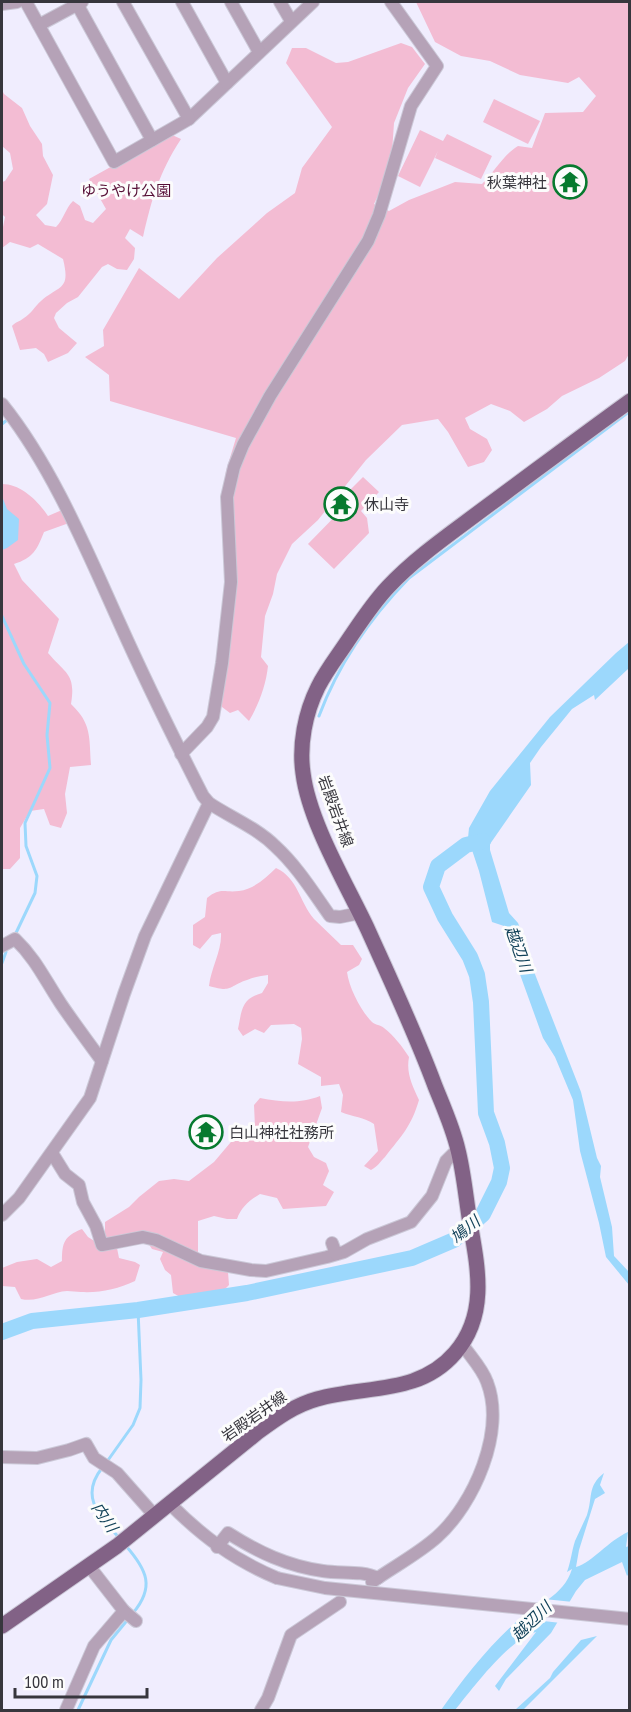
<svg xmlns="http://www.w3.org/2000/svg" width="631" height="1712" font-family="'PT Sans Narrow','Noto Sans JP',sans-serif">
<rect width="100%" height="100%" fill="#f0edfe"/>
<g fill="#f3bcd3">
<path d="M416 2H629V354L625 361 599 378 562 396 547 409 524 422 510 411 491 404 465 418 470 429 487 439 492 450 484 462 468 467 448 432 438 419 402 425 366 460 318 520 292 544 277 574 273 594 265 616 261 657 268 666C266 685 259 704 249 721L238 710 230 713 222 707 220 698 229 631 222 503 226 471 236 438 110 401 109 375 85 357 104 346 103 330 139 268 179 299 217 258 267 213 295 193 302 168 332 127 286 63 292 48H306L336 63 348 62 401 43 412 47 425 64 408 88 394 123 392 152 383 185 374 204 389 211 409 200 455 182 482 184C495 171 503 155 518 146L532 148 545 113 583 112 596 96 579 77 568 83 520 75 490 61 461 56 435 42Z"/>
<path d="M2 90 4 94 22 108 30 126 42 144 43 156 53 175 47 204 36 215 45 225 56 227C64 219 65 209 73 201L80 206 85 220 93 223 106 209 89 179 170 134 181 139C159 173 152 198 143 237L130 229 125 238 135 248 134 259 127 270 117 269 108 264 102 267 78 297 67 303 56 313 54 318 59 328 77 343 68 353 48 362 44 354 36 348 20 350 12 326C15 322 19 322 24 318 31 314 35 306 41 301 59 285 71 291 63 259L38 244 30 248 10 242 2 248V232L5 217 2 214V182L5 181 13 169 10 153 2 146Z"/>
<polygon points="494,99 540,121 528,144 483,122"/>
<polygon points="420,130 443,141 447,134 492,156 481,179 435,158 438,151 420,187 398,176"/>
<polygon points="363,477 379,492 361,511 367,518 369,533 334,569 308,544 350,501 345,495"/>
<path d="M2 484C21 484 38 501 48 516L62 510 69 523 44 532C37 550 33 558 14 564L22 580 59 619 48 653C66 674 76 674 71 704 92 724 89 737 91 765L70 767 65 794 67 813 61 828 50 825 44 809 30 811 20 828V858L10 869H2Z"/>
<path d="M276 868C298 878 299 901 314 919 323 928 332 936 341 945H353L362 959 359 965 347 972C349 988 361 1011 372 1022 375 1025 381 1025 384 1028 394 1036 402 1046 409 1057 406 1073 412 1085 419 1100 411 1127 402 1135 385 1157 380 1162 378 1166 371 1170L364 1166 378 1151 374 1124C364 1117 353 1117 341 1112L343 1095 339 1084 321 1086V1077L298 1064 302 1039 301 1028 294 1024 271 1025 264 1033 255 1029 243 1036 238 1029C242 1010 241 999 262 993L268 983V975C261 976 254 977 247 980 228 986 233 993 209 986 211 968 222 951 221 933L212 935 200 949 193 945V925L205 917 207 898C221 887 224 893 239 891 254 889 266 878 276 868Z"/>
<path d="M320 1096 322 1108 308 1147 314 1157 326 1163 329 1171 323 1185 334 1192 326 1206 283 1209 277 1198 260 1194C250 1200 241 1207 237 1219H227L214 1216 198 1221V1252L203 1264 228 1272 229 1285 222 1292 195 1297 182 1298 173 1293 171 1275 165 1270 160 1259 163 1252 152 1249 148 1243 122 1238 117 1248 119 1258 135 1262 140 1265 135 1281C118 1289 100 1293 81 1292 76 1292 72 1291 67 1291 51 1292 38 1303 21 1299L15 1287 2 1286V1268L17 1262 37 1259 51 1267 62 1261C62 1243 64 1236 82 1229L88 1237 96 1242 105 1236V1222L129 1207 139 1197 159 1181 174 1179 189 1181 214 1162 236 1136 255 1127 254 1105 260 1098C282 1102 299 1104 320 1096Z"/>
</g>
<g fill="#9cd8fc">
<polygon points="2,496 7,509 19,519 18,540 7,548 2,550"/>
<polygon points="629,642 628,669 595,700 594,695 572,709 541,747 530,763 531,785 490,844 490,850 509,913 518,923 527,946 531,964 581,1092 597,1158 601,1166 600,1177 612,1227 614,1256 629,1272 629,1285 606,1257 599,1223 580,1151 573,1100 555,1057 543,1038 509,944 512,940 504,926 492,922 479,871 468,838 469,828 490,791 550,717 616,653"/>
<path d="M604 1473 600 1485 605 1493 595 1499 579 1550 576 1567C593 1562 608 1541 628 1532L626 1547 629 1546 630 1572 627 1576 622 1562 585 1580 576 1591 551 1633 506 1679 499 1691 495 1686 536 1632C509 1639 473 1688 455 1710H441C463 1679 487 1648 516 1622 536 1605 564 1596 572 1569L567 1572C571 1561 572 1550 575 1541 579 1532 583 1524 587 1515 593 1498 587 1486 604 1473Z"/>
<polygon points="597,1636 523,1710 515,1710 550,1678 553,1672 581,1640"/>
</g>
<polygon fill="#f0edfe" points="544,1599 573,1602 561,1623 517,1618"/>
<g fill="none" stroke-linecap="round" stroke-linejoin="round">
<g stroke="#9cd8fc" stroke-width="3">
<polyline points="2,424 7,420"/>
<polyline points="2,616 24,664 50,703 47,735 50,768 25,823 26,846 37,876 35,893 15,935"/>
<path d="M319 716C338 665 371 617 409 578L630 411"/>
<polyline points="2,963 6,952"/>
<polyline points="106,1463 133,1425 140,1408 141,1380 138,1310"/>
<path d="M102 1468C79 1497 100 1516 120 1539"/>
<path d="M126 1546C147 1570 155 1587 133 1613"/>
<polyline points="78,1710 111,1640 129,1618"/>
</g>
<polyline stroke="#9cd8fc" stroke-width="16" points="2,1332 32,1321 138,1310 247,1293 412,1258 454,1240 483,1214 499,1182 502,1168 497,1143 486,1113 481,1002 477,975 470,957 445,917 431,887 438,866 466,845 483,841"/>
<defs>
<g id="minor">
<polyline points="26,2 114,162 189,119 313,2"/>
<polyline points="123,2 189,119"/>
<polyline points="182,2 227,83"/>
<polyline points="231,2 259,52"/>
<polyline points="280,2 291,21"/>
<polyline points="2,4 17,2"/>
<polyline points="77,4 152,140"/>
<polyline points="39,25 82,2"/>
<path d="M2 404C52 466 87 551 120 624 146 682 174 739 203 796L209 803C230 817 257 828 275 846 297 866 313 892 330 916L340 917 360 913"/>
<polyline points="181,754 207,727 213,717 222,663 231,582 227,497 234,467 243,445 270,396 368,241 379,215 411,106 437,66 391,2"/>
<path d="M2 946 15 939C36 959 45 980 61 1004 74 1023 88 1042 102 1061"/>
<polyline points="52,1153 65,1174 79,1185 83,1202 96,1226 102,1245 143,1237 156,1240 201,1261 251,1270 266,1271 327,1257 344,1252 367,1239 411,1222 432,1196 446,1161 458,1149"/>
<polyline points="2,1215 19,1198 90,1098 124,994 145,936 209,803"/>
<polyline points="332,1243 336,1254"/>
<polyline points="2,1457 37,1458 69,1450 86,1444 94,1458 117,1473 155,1516"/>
<path d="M170 1504C203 1537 234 1560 277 1578"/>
<path d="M217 1547 228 1533C258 1552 287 1566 323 1571 341 1574 361 1570 378 1578"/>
<path d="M372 1582C393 1567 418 1554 437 1537 474 1504 506 1431 487 1382 482 1368 470 1356 462 1344"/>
<polyline points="424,1598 630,1619"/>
<polyline points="124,1611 136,1621"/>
<polyline points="66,1710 94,1646 124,1611 89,1566"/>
<polyline points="261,1710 268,1698 291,1635 340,1602"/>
</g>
<path id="major" d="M2 1626 117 1546 258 1432C277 1418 295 1405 317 1399 366 1385 419 1395 455 1353 488 1315 478 1268 470 1223 466 1199 464 1174 458 1150 453 1128 443 1106 435 1086 415 1032 391 981 368 930 347 885 309 822 303 773 299 745 305 713 318 687 326 671 337 657 347 642 360 623 372 604 388 587 415 558 450 534 482 510 531 474 580 437 630 401"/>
</defs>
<use href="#minor" stroke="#cbc8d7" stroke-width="14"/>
<use href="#major" stroke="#cbc8d7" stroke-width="17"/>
<use href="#minor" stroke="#b5a2b7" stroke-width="12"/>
<use href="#major" stroke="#826286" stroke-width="15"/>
<defs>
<polyline id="minor-bridge" points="277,1578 325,1588 424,1598"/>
</defs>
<use href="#minor-bridge" stroke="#cbc8d7" stroke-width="14" stroke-linecap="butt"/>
<use href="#minor-bridge" stroke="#b5a2b7" stroke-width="12"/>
</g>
<defs>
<symbol id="temple-ring" viewBox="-11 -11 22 22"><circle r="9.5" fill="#fcfcfc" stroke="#077a2f" stroke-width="1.5"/><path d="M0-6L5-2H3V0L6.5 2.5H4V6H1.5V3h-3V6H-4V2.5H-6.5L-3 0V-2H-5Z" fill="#077a2f"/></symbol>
</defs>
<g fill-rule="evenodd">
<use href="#temple-ring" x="551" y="163" width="38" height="38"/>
<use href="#temple-ring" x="322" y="485" width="38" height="38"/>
<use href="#temple-ring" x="187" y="1113" width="38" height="38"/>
</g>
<g text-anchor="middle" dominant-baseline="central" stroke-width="6" stroke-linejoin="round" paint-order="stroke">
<g font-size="15" fill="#37363d" stroke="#fcfcfc" text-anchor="start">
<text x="547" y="182" text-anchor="end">秋葉神社</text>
<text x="364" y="504">休山寺</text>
<text x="229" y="1132">白山神社社務所</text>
</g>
<g font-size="15" fill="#560f36" stroke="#fcfcfc">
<text x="126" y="190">ゆうやけ公園</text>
</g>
<g font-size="15" fill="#37363d" stroke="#fcfcfc">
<text transform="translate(336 811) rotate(70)">岩殿岩井線</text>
<text transform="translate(254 1416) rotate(-35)">岩殿岩井線</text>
</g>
<g font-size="16" font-style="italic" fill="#0e3f57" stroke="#fcfcfc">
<text transform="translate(519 949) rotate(70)">越辺川</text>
<text transform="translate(465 1229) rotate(-39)">鳩川</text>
<text transform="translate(105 1517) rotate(56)">内川</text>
<text transform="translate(531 1621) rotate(-44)">越辺川</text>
</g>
</g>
<rect width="631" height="1712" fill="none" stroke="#37363d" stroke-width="6"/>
<path d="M15 1688v9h132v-9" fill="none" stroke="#37363d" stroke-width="3"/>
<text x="24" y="1688" font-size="18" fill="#37363d" stroke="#fcfcfc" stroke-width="4.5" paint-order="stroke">100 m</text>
</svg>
